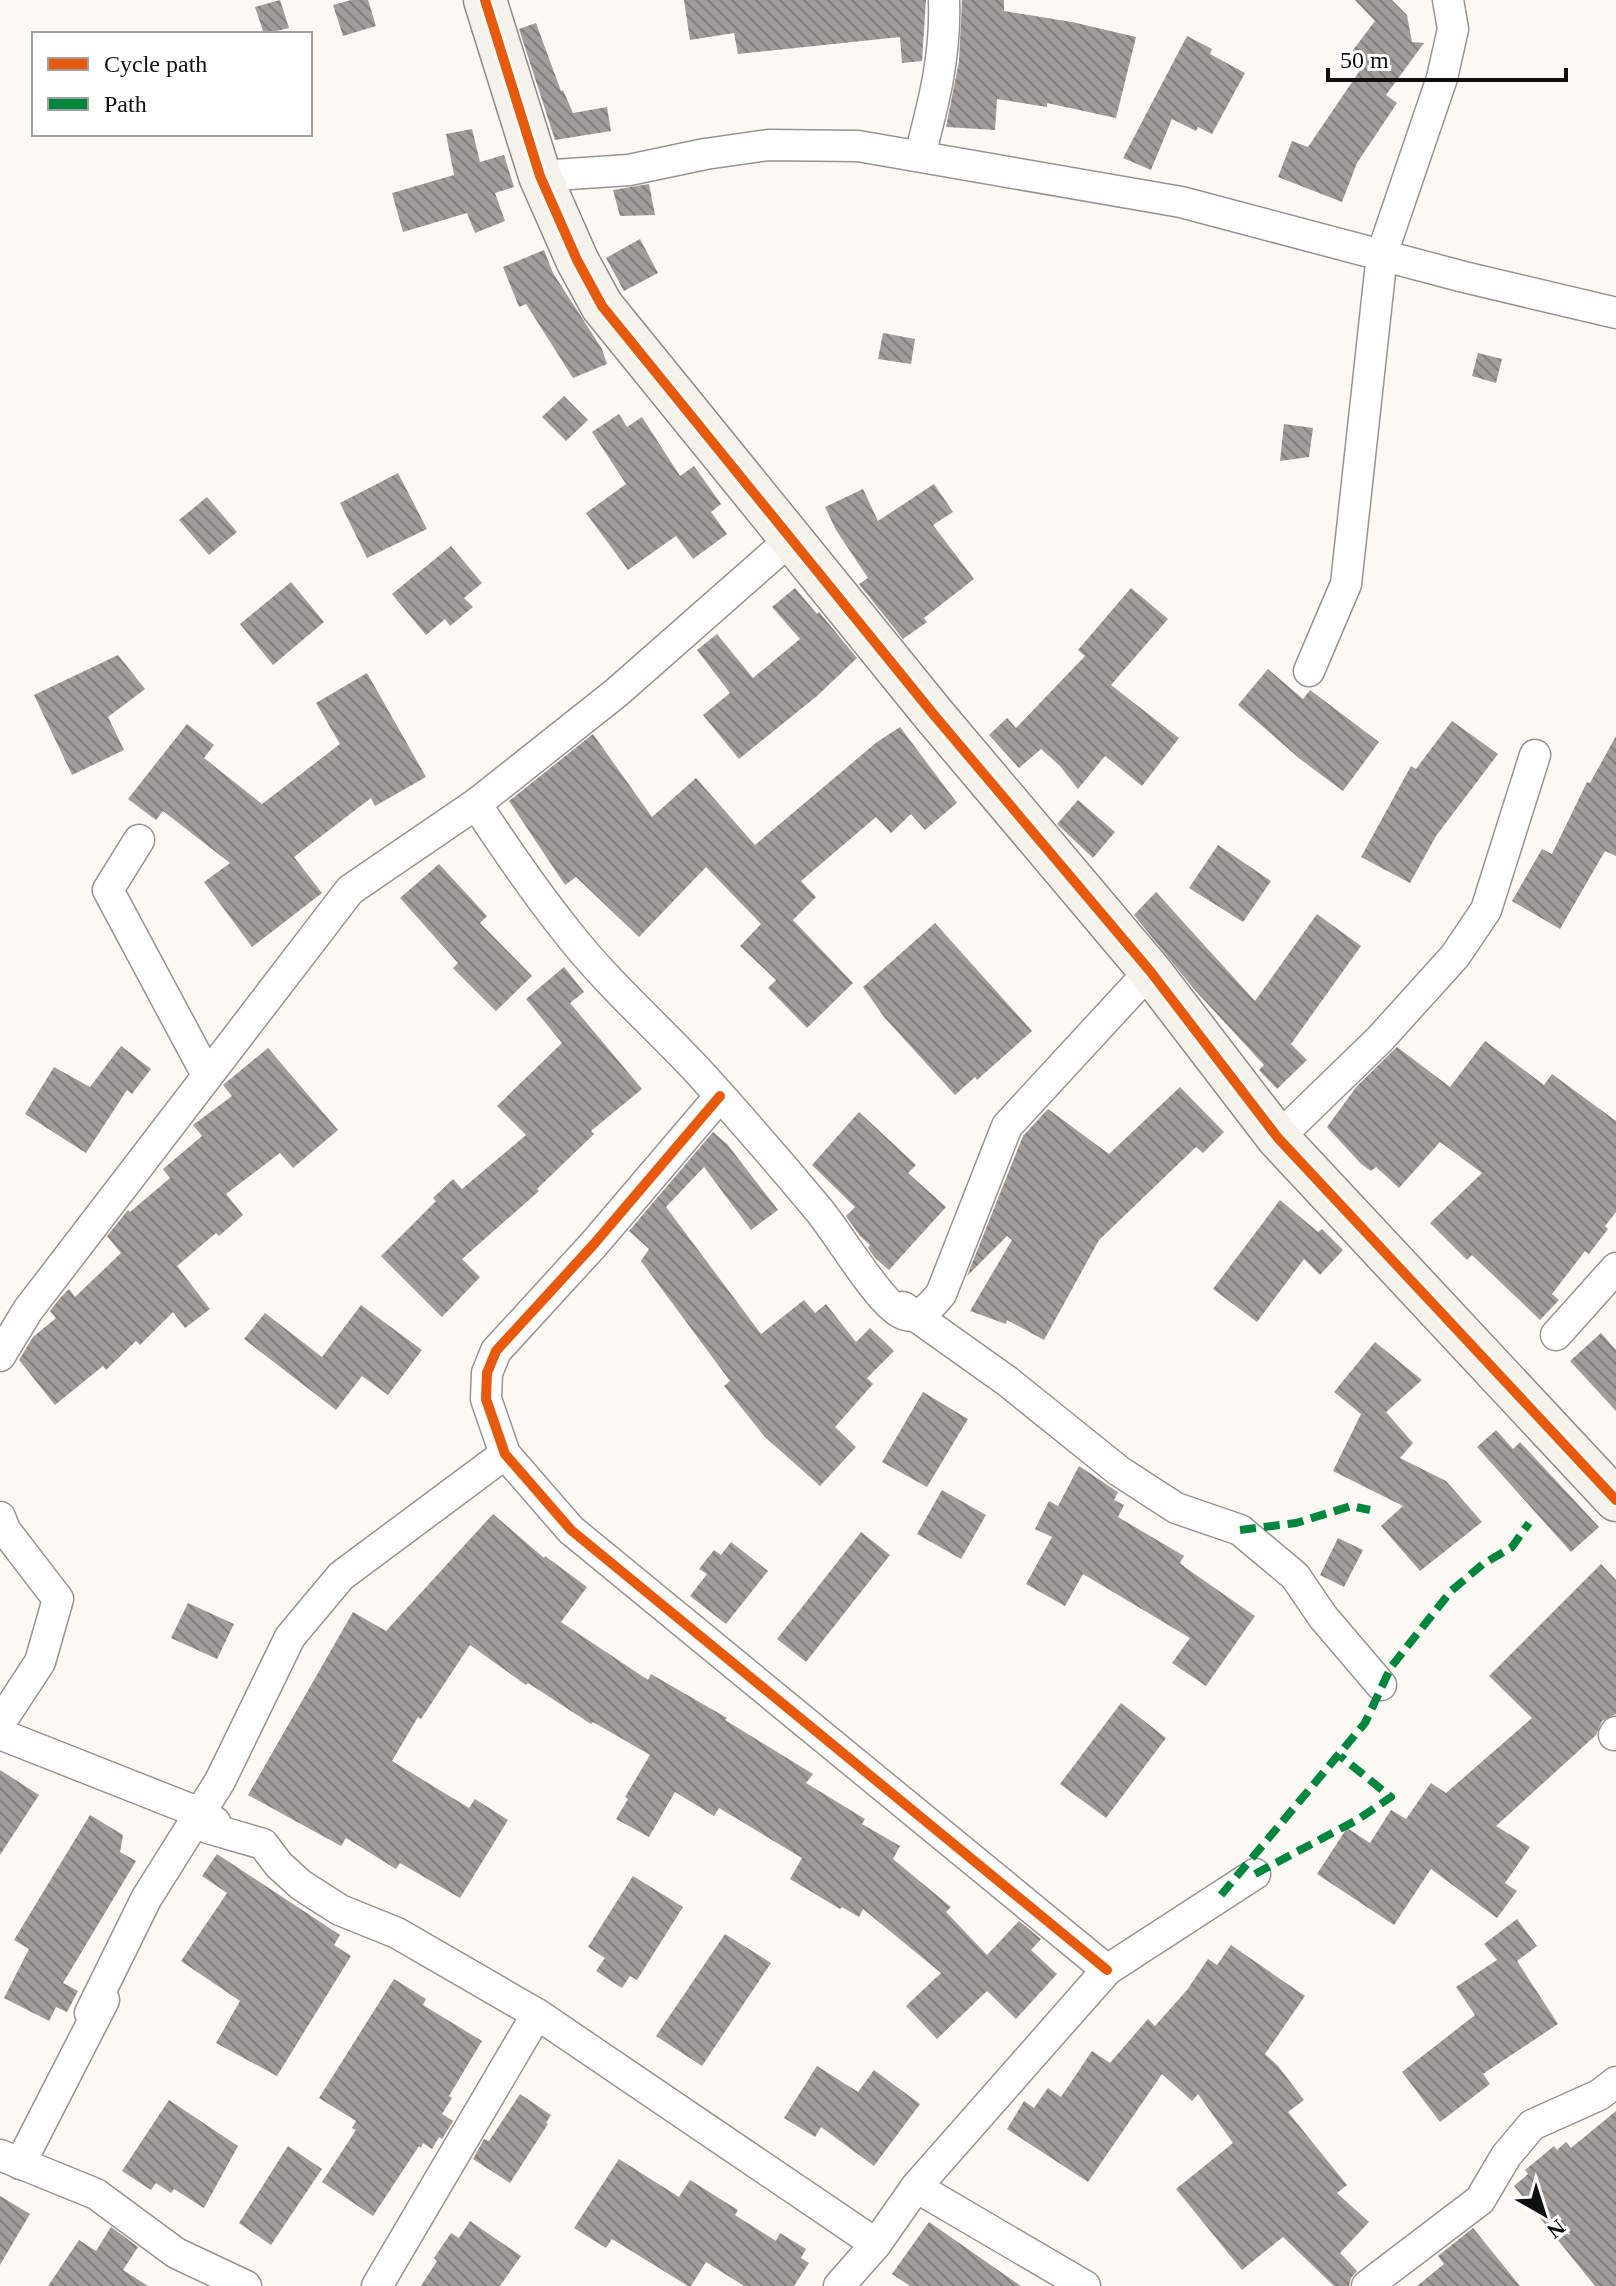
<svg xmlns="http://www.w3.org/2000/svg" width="1616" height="2286" font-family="'Times New Roman',serif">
<defs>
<pattern id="building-back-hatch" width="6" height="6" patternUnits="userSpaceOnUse" patternTransform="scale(2)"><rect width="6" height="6" fill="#a09d9a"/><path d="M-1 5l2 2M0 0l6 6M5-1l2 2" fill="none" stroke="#817e7c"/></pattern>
</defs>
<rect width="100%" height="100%" fill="#fcf9f5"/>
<g fill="url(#building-back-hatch)">
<polygon points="280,0 289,28 264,34 255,7"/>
<polygon points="351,0 368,0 376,26 343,36 333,5"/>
<polygon points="684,0 926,0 922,61 902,63 900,37 738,54 734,33 690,40"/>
<polygon points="962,0 1004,0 1004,11 1072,22 1136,37 1116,118 1047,103 1047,107 997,99 995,130 946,127 959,61"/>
<polygon points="1355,0 1392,0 1407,15 1412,42 1424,43 1386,95 1397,103 1357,163 1342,202 1278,177 1292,141 1308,147 1365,63 1350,54 1375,21"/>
<polygon points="536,23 561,91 563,90 573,113 607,107 611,131 555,140 519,29"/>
<polygon points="1187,36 1212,49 1210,54 1245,73 1212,134 1198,127 1196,131 1172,119 1151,170 1123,158"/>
<polygon points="472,129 480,162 504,155 514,187 495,193 505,221 475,233 467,213 403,232 392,193 454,175 446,134"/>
<polygon points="649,184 655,215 620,216 613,190"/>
<polygon points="640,239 658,273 624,291 606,258"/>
<polygon points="544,250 553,273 602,349 607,364 573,378 526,304 519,307 503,267"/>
<polygon points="883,333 915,339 911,364 878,359"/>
<polygon points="1478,353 1502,359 1496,383 1472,376"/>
<polygon points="564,396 588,420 566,441 542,417"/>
<polygon points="619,414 627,427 642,417 680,476 694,466 721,504 711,512 727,534 693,559 676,536 628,570 586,513 626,484 592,432"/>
<polygon points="1284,424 1313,428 1309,457 1280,461"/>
<polygon points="398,473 427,529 367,558 340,503"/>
<polygon points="934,484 953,512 933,525 974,579 924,618 927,622 903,639 859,584 868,578 836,530 825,507 863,489 878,521"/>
<polygon points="207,497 237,532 209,555 179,520"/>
<polygon points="451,546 482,583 464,598 473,607 450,626 445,619 426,635 392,594"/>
<polygon points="291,582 324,622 273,665 240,624"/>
<polygon points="795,588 817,614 819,612 857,658 817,696 739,759 703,715 730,693 697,650 717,634 753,678 800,639 772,607"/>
<polygon points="1131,588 1168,619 1111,685 1179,738 1142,786 1105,756 1078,789 1060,766 1041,749 1019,768 989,735 1007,718 1016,728 1085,656 1078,650"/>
<polygon points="118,655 145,689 108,717 124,750 72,775 34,695"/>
<polygon points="1268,669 1303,699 1310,690 1379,742 1343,791 1300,759 1238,705"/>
<polygon points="367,673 426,777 375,806 371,798 294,857 322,893 252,947 204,882 230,863 163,811 156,820 128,799 187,724 214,745 204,758 262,804 340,744 316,703"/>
<polygon points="1452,721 1498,754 1436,836 1410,883 1361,857 1411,766 1416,769"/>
<polygon points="900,727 957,803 925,830 911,814 891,833 876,817 801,881 816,897 793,920 853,983 807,1028 768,988 776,980 740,946 761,924 706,867 639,937 576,877 565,885 509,801 593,734 652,817 696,778 755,845 877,742"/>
<polygon points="1616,736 1616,856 1605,851 1560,929 1512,901 1542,849 1552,854 1587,782 1590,783"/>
<polygon points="1078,800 1115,832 1093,858 1057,824"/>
<polygon points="1218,845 1271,881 1243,922 1189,888"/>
<polygon points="439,864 487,916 480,923 532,976 496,1011 453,968 458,963 400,898"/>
<polygon points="1156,892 1255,1001 1317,914 1361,946 1291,1044 1307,1060 1277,1089 1259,1070 1264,1065 1193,988 1134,915"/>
<polygon points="935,923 1032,1031 977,1080 975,1077 955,1095 884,1017 863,987"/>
<polygon points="564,967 584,992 570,1003 642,1089 591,1131 594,1134 537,1189 539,1191 462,1259 480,1277 442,1317 381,1256 436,1201 433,1198 453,1179 462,1189 526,1135 497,1106 562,1043 526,999"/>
<polygon points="1485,1041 1544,1085 1552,1074 1616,1121 1616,1212 1605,1226 1608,1229 1589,1254 1585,1251 1552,1294 1559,1300 1540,1320 1472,1255 1467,1260 1430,1223 1482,1173 1440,1142 1399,1188 1376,1167 1371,1171 1361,1164 1327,1127 1357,1086 1397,1047 1450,1087"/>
<polygon points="121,1046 151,1069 132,1094 127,1090 86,1153 25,1114 54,1067 90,1087"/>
<polygon points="268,1048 338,1130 293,1168 280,1153 226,1194 243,1215 219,1236 216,1233 177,1266 210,1309 185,1328 173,1312 140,1345 136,1341 106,1370 103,1366 55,1405 19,1360 33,1337 56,1318 50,1311 60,1298 69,1289 75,1297 121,1253 107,1236 128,1210 130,1212 170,1178 163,1169 202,1136 193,1125 232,1096 223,1085"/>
<polygon points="1180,1087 1224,1132 1203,1153 1196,1147 1099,1240 1044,1340 1007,1320 1006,1324 970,1311 1012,1240 1007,1236 967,1276 1023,1136 1048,1109 1109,1154"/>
<polygon points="859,1112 916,1165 908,1173 946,1207 889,1270 875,1258 868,1248 870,1245 860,1236 846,1216 855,1207 812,1165"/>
<polygon points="713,1132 727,1144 778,1210 751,1230 704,1167 666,1207 761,1334 804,1300 815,1313 826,1304 856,1342 870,1328 894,1351 867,1378 873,1384 835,1427 856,1447 820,1486 765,1437 724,1386 730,1381 641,1261 649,1249 629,1231"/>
<polygon points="1280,1200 1318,1232 1322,1229 1343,1250 1320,1275 1304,1259 1257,1322 1213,1289"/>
<polygon points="361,1305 422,1350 388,1395 362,1376 336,1410 244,1339 265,1313 322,1357"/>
<polygon points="1601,1333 1616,1350 1616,1411 1570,1361"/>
<polygon points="1375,1342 1422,1380 1386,1412 1413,1443 1400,1458 1446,1481 1482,1522 1420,1571 1381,1526 1403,1506 1333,1471 1361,1414 1334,1392"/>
<polygon points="923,1392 968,1419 927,1487 882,1462"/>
<polygon points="1496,1430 1513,1449 1520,1442 1599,1527 1571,1552 1477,1447"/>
<polygon points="1079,1466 1118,1492 1114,1500 1124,1505 1118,1517 1184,1556 1180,1563 1186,1568 1255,1616 1206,1686 1172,1663 1190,1638 1083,1574 1065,1606 1026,1584 1052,1537 1035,1529 1049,1501 1058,1506"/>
<polygon points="942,1490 986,1515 961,1559 917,1534"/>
<polygon points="493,1514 544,1558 545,1556 587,1587 561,1622 648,1680 651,1674 727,1718 725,1720 813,1774 806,1783 865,1819 862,1824 900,1846 893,1859 951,1907 946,1912 987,1955 1019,1921 1041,1939 1031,1950 1057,1974 1016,2019 987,1991 937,2039 906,2006 941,1973 863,1909 859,1917 842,1907 840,1909 790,1879 802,1858 719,1808 714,1816 675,1792 649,1837 616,1819 628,1799 625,1797 650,1755 593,1722 591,1724 528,1683 526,1685 470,1645 421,1719 418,1717 392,1761 469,1808 475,1799 508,1820 460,1898 400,1863 396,1869 346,1838 341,1846 248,1795 353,1612 386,1631"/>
<polygon points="861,1532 890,1555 806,1662 777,1639"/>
<polygon points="1338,1538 1363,1550 1344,1587 1320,1575"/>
<polygon points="731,1542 768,1571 726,1624 690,1596 707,1574 699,1569 714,1550 721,1555"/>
<polygon points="1601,1564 1616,1580 1616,1714 1602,1721 1596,1735 1496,1826 1530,1847 1505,1883 1517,1891 1497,1918 1431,1869 1394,1925 1317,1874 1347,1828 1370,1843 1391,1810 1406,1819 1431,1783 1446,1793 1532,1718 1489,1676"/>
<polygon points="188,1603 234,1624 217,1659 171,1638"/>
<polygon points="1121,1703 1166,1738 1106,1818 1060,1784"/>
<polygon points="0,1770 39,1795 0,1855"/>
<polygon points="90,1815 123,1835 120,1852 136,1861 63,1983 78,1991 67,2012 56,2007 49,2021 4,1998 29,1949 14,1940"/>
<polygon points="217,1854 340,1935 334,1945 351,1956 277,2076 216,2043 240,2001 181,1961 227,1893 202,1876"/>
<polygon points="633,1876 683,1907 637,1980 630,1976 622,1988 596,1971 605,1958 588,1947"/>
<polygon points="1517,1919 1537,1946 1517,1961 1558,2024 1483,2074 1490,2084 1440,2122 1402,2072 1475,2015 1456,1987 1497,1960 1484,1944"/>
<polygon points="725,1934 771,1963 702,2066 656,2036"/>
<polygon points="1231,1945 1305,1996 1265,2054 1278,2066 1304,2100 1288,2112 1347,2185 1337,2193 1369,2222 1340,2253 1357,2271 1351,2278 1349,2286 1334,2286 1283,2237 1242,2270 1176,2189 1233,2143 1198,2094 1192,2101 1162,2074 1088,2182 1007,2129 1024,2101 1034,2108 1048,2088 1061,2097 1092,2051 1110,2063 1148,2019 1155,2026 1187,1990 1208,1959 1217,1965"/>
<polygon points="394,1979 426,1999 423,2005 482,2041 449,2096 452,2098 442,2114 453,2121 442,2139 439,2137 432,2149 423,2143 421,2148 419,2146 373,2216 322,2182 356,2130 352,2128 356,2121 319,2098"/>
<polygon points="817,2066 858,2092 874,2070 920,2104 874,2166 821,2127 815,2137 784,2118"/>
<polygon points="520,2094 551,2115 546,2123 548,2124 510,2183 473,2159 484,2139 489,2141"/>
<polygon points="169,2100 238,2146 204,2208 174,2189 171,2193 156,2183 151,2190 122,2171"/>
<polygon points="1616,2111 1616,2286 1595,2286 1514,2186 1528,2174 1525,2170 1554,2146 1557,2150 1566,2142 1571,2148"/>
<polygon points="288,2146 322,2169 271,2245 239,2223"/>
<polygon points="619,2159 679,2197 690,2180 738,2210 735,2215 776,2241 780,2233 806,2249 801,2258 809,2263 794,2286 744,2286 706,2262 691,2286 688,2286 612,2239 606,2248 574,2228"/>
<polygon points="0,2196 30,2214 0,2265"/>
<polygon points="470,2221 521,2256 500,2286 421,2286 437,2261 434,2258 451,2233 459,2238"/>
<polygon points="929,2222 1021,2286 910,2286 892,2274"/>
<polygon points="111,2227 138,2247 123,2270 148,2286 48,2286 79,2240 96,2251"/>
<polygon points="1473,2228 1520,2286 1417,2286 1444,2264 1438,2256"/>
</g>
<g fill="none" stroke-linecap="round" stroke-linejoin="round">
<defs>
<g id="street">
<path d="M920 155C934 102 946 55 944 0"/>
<polyline points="540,176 629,170 705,154 768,145 858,146 1181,202 1464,277 1616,313"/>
<polyline points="1309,671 1346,584 1382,254 1442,78 1453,29 1448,0"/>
<path d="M476 804C505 848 535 892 568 933 607 983 655 1025 698 1071 739 1116 779 1162 818 1209 837 1231 879 1303 901 1313 918 1322 931 1306 941 1294L1007 1126 1150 971"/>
<polyline points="139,840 108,890 207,1075"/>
<polyline points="720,1096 594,1244 496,1351 487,1373 486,1399 505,1454 571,1530 1107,1970"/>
<polyline points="1278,1138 1380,1039 1455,956 1486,910 1535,755"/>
<polyline points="903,1307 1007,1381 1119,1471 1176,1508 1240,1530 1295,1576 1323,1617 1381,1685"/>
<polyline points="1556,1335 1616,1268"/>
<polyline points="0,1356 28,1310 350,890 476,804 616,693 791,539"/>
<polyline points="0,1517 5,1530 58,1599 40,1662 0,1723"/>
<polyline points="1616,1732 1614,1735 1616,1733"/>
<polyline points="0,1734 200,1813 215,1822"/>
<polyline points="194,1820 208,1828 263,1844 279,1865 301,1885 340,1910 397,1933 537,2014 876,2244"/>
<polyline points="90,2013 146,1899 220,1781 290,1637 341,1576 505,1454"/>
<polyline points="0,2155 96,2194 176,2253 246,2286"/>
<polyline points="20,2164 104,2000"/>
<polyline points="916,2187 1085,2286"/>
<polyline points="377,2286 537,2014"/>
<polyline points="839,2286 876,2244 916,2187 1107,1970 1255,1874"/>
<polyline points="1367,2286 1480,2200 1506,2156 1532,2125 1599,2095 1616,2082"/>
</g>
<polyline id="secondary" points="485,0 540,176 577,260 602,306 934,715 1150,971 1278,1138 1616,1500"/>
</defs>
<use href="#street" stroke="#969493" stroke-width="33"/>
<use href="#secondary" stroke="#8c8b89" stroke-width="45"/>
<use href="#street" stroke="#fffefe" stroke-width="30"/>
<use href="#secondary" stroke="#f5f2eb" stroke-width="42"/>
<g stroke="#00873e" stroke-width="8" stroke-dasharray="16 8" stroke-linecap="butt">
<polyline points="1240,1530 1296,1523 1351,1506 1370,1510"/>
<polyline points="1255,1874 1357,1820 1391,1797 1340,1756"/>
<polyline points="1221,1895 1365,1723 1391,1667 1451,1591 1483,1564 1512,1547 1529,1523"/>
</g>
<defs>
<g id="cycleway">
<polyline points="485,0 540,176 577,260 602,306 934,715 1150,971 1278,1138 1616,1500"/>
<polyline points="720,1096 594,1244 496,1351 487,1373 486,1399 505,1454 571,1530 1107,1970"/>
</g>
</defs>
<use href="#cycleway" stroke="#fff" stroke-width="15"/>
<use href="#cycleway" stroke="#e8590c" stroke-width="10"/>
</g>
<rect x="32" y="32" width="280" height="104" fill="#ffffff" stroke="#9f9f9f" stroke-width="2"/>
<rect x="48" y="58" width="40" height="12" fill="#e8590c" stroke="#9f9f9f" stroke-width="2"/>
<text x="104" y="72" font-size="24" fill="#0f0f0f">Cycle path</text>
<rect x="48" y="98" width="40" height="12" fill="#00873e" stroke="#9f9f9f" stroke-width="2"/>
<text x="104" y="112" font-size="24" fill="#0f0f0f">Path</text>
<g transform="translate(1544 2214) rotate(141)" stroke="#ffffff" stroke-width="6" paint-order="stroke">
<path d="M0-6L14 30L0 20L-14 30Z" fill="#0f0f0f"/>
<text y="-12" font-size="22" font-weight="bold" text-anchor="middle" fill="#0f0f0f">N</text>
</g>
<path d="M1328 68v12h238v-12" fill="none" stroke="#0f0f0f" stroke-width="4"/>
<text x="1340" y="68" font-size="24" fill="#0f0f0f" stroke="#ffffff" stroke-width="6" paint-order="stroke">50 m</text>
</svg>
